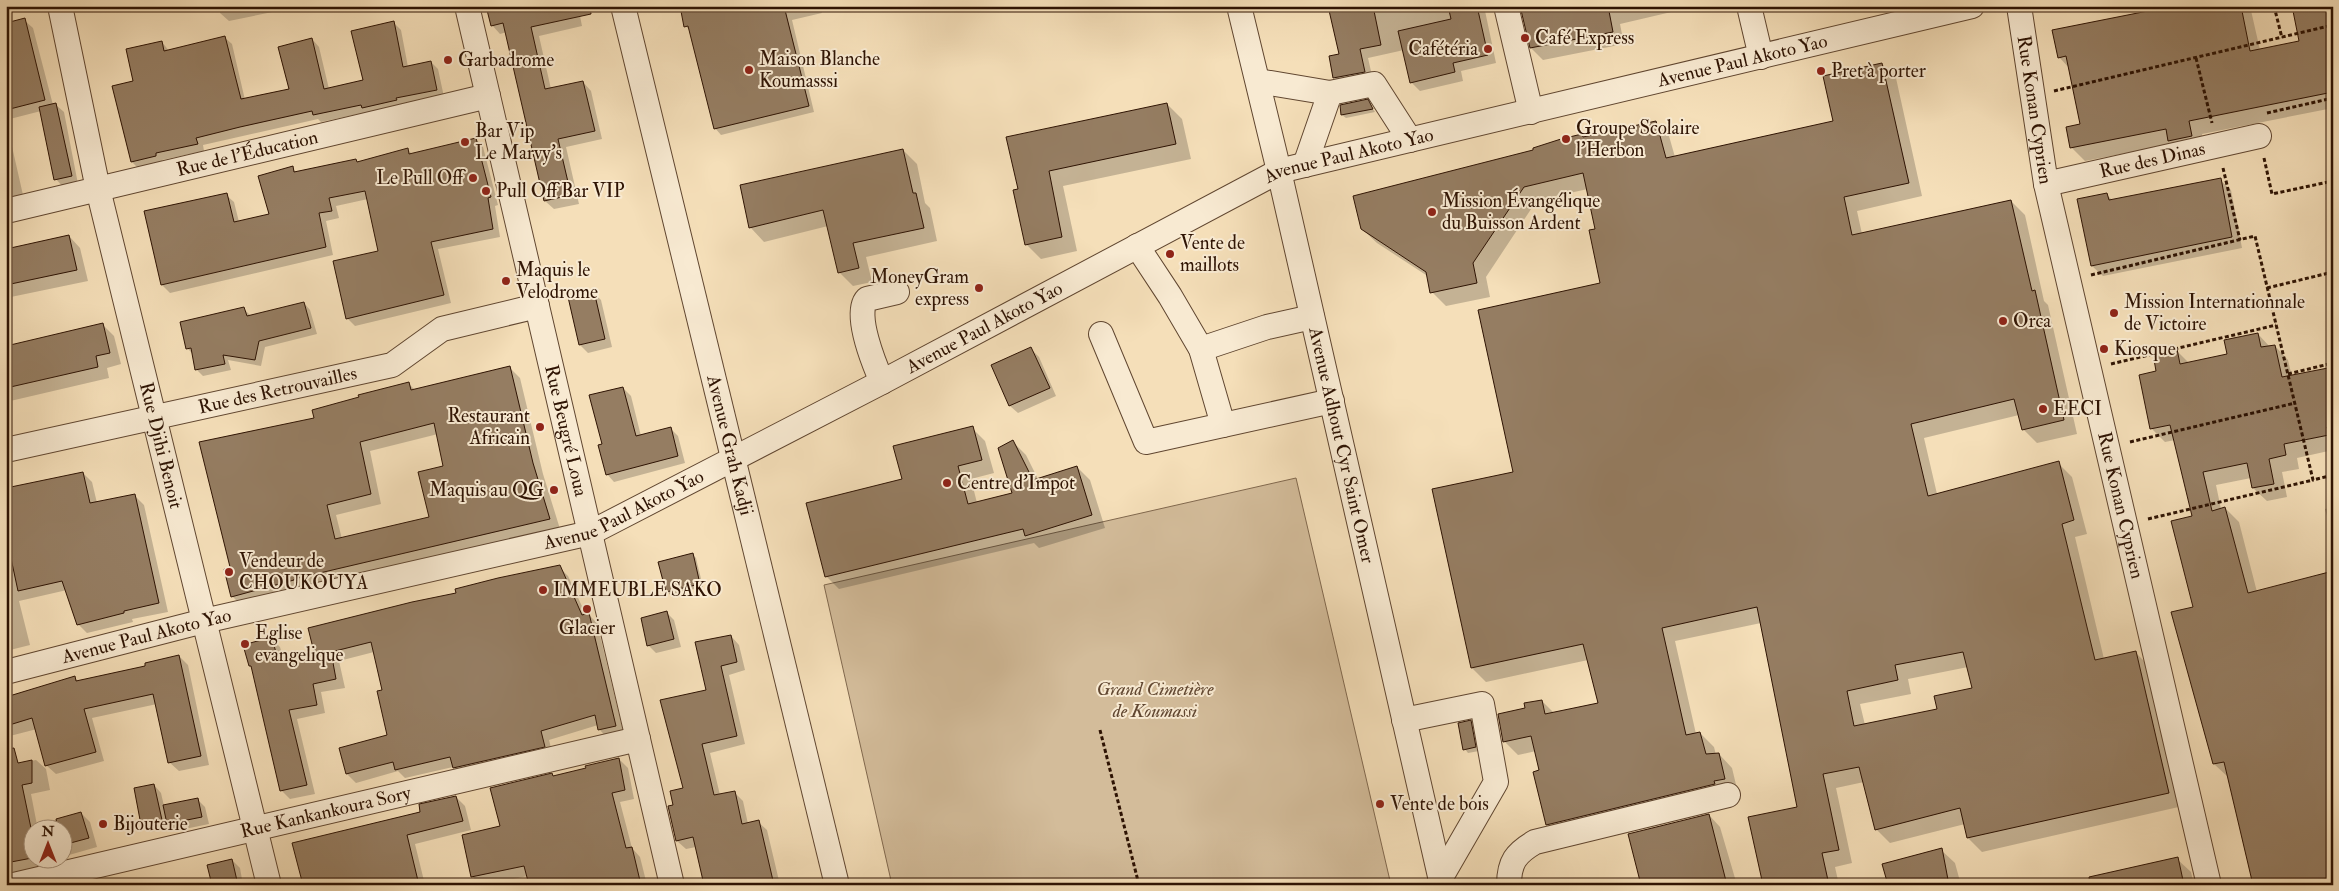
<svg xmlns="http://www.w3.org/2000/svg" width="2339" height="891" font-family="'IM FELL Double Pica',serif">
<rect width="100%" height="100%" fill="#f5dfb9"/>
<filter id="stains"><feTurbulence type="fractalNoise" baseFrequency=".004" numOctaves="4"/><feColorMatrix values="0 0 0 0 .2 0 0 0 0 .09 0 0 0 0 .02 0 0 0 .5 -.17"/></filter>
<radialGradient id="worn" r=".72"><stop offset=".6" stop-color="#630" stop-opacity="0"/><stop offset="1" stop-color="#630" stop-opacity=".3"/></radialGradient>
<polygon fill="#d3bc9a" stroke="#80684e" points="1296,478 1391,885 892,885 824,585"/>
<g fill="#0003" fill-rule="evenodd">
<polygon points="219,6 291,6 292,8 229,21 220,13"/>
<polygon points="578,6 582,26 539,36 551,89 583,82 591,91 602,139 566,147 579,204 554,209 545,201 507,32 500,34 492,25"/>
<polygon points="681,6 820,6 822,13 792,20 814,112 721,135 715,128 691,32 686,26"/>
<polygon points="1337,6 1484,6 1496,63 1461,71 1463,81 1420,91 1411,82 1404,50 1368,58 1373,80 1343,86 1335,78 1340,55"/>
<polygon points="1521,6 1697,6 1620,24 1624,44 1543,60 1531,48"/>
<polygon points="1769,6 1791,6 1773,10"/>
<polygon points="2165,6 2250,6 2260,50 2300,42 2333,6 2333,108 2202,134 2205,150 2173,144 2085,161 2071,147 2082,125 2070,69 2059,57 2166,9"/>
<polygon points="24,20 33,28 53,105 56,105 64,112 78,184 63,187 56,179 41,111 6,120 23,195 6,198 6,24"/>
<polygon points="394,23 401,30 408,67 431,62 438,69 444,97 371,115 368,112 321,122 318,119 203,145 204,151 162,160 163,163 139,169 132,162 135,81 162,42 169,51 224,37 232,44 245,100 290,90 312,39 319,47 329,89 365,81"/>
<path d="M1882 64 1896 78 1922 196 1857 211 1862 234 2011 201 2025 215 2044 301 2048 305 2077 434 2037 443 2023 429 2019 415 1924 438 1937 494 2058 463 2072 477 2087 534 2075 537 2104 659 2135 652 2149 666 2183 806 1982 852 1968 838 1965 824 1890 843 1876 829 1864 782 1836 788 1852 863 1835 867 1839 885H1764L1798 808 1761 623 1675 641 1696 734 1700 733 1714 747 1716 755 1719 754 1732 768 1738 793 1561 838 1547 825 1536 751 1518 755 1504 741 1527 709 1542 701 1554 713 1599 704 1588 660 1486 682 1472 668 1514 473 1602 284 1596 230 1588 189 1537 200 1486 277 1490 297 1446 306 1432 292 1429 277 1377 243 1362 229 1584 138 1655 122 1669 136 1675 157 1834 122ZM1968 667 1973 689 1938 710 1865 725 1860 704 1911 694 1908 679Z"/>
<polygon points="1367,101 1375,112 1346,118 1342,115 1342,106"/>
<polygon points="1167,104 1182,119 1191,159 1063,186 1077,251 1041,259 1026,244 1019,190 1008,138"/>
<polygon points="476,139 483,147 498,205 495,206 500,237 438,249 451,303 355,326 347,318 379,252 368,199 336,206 339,218 326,221 333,255 170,293 162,285 146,212 226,195 234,202 239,222 270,215 292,168 297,173 355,160 358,163 407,149 412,154"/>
<polygon points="903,150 917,164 925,203 930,208 937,241 866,257 872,282 853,286 839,272 828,226 764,242 751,228 741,186"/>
<polygon points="2220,180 2231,190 2242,248 2103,276 2092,266 2107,195 2113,201"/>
<polygon points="69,236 80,248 88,281 6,298 6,250"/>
<polygon points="593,292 601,300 612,347 588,353 580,345 569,298"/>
<polygon points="304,303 310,310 317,334 265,347 261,366 228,360 231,370 203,376 196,369 193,354 187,348 244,309 251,316"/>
<polygon points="103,325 114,336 121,364 107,368 109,378 6,402 6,347"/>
<polygon points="2258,334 2270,347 2275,346 2288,360 2292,377 2333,368 2333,450 2297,458 2299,469 2282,472 2287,497 2267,501 2253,488 2251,478 2216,485 2221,509 2225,508 2239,522 2257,592 2333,572 2333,885 2254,885 2228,777 2214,764 2194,608 2194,517 2175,440 2165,442 2151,428 2158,372 2177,351 2189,363 2228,355"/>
<polygon points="1031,349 1039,357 1056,396 1018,413 1010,406 993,366"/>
<path d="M510 368 520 378 543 474 560 529 242 606 232 596V568L315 419 408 383 416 391ZM438 434 445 466 430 518 342 539 336 515 381 504 370 451Z"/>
<polygon points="623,388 631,396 641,436 670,428 678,436 685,463 614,482 607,474 604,445"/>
<polygon points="972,428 985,441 994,473 971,479 977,503 1013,494 1013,442 1026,455 1038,479 1077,467 1090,480 1105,528 1039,548 1034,543 839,589 826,576 903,480"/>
<polygon points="83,473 92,482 97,503 135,496 144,505 168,612 132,619 133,622 87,633 78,624 67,590 19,601 30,645 6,651 6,476 10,480 12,489"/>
<polygon points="2333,507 2333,537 2325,509"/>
<polygon points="693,555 696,558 703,587 670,595 667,591"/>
<polygon points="559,567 568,576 586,615 589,615 597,623 624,735 608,739 600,730 598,725 549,740 553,755 463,776 453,767 405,778 398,771 356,783 347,774 341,749 389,736 383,691 374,652 339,661 345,688 321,692 325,713 297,719 315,794 290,799 281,790 252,668 250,666 271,638 280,647 284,661 316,653 457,594"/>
<polygon points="667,613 674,620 681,647 656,653 648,645"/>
<polygon points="731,636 739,645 745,670 729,675 745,744 710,753 720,795 734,792 743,801 748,824 758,822 767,830 780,885 705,885 696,847 686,849 677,841 675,806 685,789 707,690"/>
<polygon points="179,656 188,665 209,765 179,771 169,762 157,704 92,718 104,761 56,774 46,765 37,729 6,737 6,698 75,678 78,681 147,666"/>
<polygon points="1471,722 1474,725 1479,751 1468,753 1465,749"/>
<polygon points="619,759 628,768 634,799 620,802 632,848 640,857 647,885 530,885 528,876 489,884 490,885 456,885 476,881 472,876 501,827 552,775 554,777"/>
<polygon points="36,760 46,769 50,790 31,794 37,825 81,813 90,822 97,847 62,857 62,828 32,828 32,858 57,858 45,862 46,866 6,874 6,766"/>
<polygon points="154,785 161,793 164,806 197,799 205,807 209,824 175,831 168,823 169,828 150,832 142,824"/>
<polygon points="456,797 465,806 471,830 415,844 425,885 304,885 422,812"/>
<polygon points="1709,815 1720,827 1737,885 1642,885"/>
<polygon points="1941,850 1955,863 1961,885 1889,885"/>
<polygon points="2177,859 2191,872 2194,885 2060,885"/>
<polygon points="232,860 240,868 243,885 213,885"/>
<polygon points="137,882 139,885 123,885"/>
</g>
<g fill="#957d62" stroke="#2e1303" fill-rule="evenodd">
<polygon points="486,6 590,6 591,14 531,27 545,89 583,81 595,131 558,139 571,195 544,201 503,23 491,26"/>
<polygon points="680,6 784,6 809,106 714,129 688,26 684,27"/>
<polygon points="1328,6 1373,6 1381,45 1360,49 1365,72 1333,78 1329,56 1339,54"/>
<polygon points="1448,6 1477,6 1488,55 1453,63 1455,72 1410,83 1398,31 1451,19"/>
<polygon points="1520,6 1608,6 1613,32 1530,48"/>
<polygon points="2173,6 2241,6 2250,51 2299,41 2292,6 2333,6 2333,92 2189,121 2192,136 2168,141 2166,129 2070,148 2066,127 2080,124 2066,56 2058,58 2052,30"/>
<polygon points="25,18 45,100 6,110 6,23"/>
<polygon points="394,21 403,67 431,61 437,90 396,98 397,100 362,108 361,105 313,115 312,111 240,127 196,138 198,144 156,153 156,156 131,162 112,86 133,81 126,49 162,41 164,51 225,36 241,99 289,89 278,47 312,38 324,89 363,80 351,31"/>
<path d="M1882 63 1909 183 1844 197 1852 235 2011 200 2032 291 2035 290 2064 420 2022 430 2014 399 1911 424 1928 496 2059 461 2074 520 2062 524 2095 660 2136 651 2169 793 1967 838 1960 808 1875 830 1859 767 1823 774 1839 850 1822 853 1829 885H1763L1748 817 1797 807 1757 607 1662 628 1686 735 1700 732 1706 754 1719 753 1725 779 1714 781 1715 784 1546 825 1533 772 1539 770 1531 736 1503 742 1498 714 1525 708 1524 703 1542 700 1545 714 1598 703 1583 644 1471 668 1432 489 1513 472 1478 310 1600 283 1589 230 1595 229 1583 173 1524 187 1473 263 1477 283 1430 293 1426 272 1361 229 1353 196 1533 150V148L1561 139 1582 134 1583 137 1656 121 1666 158 1833 121 1823 76ZM1963 652 1972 688 1934 696 1937 709 1854 726 1847 691 1898 680 1895 665Z"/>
<polygon points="1368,99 1373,109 1341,115 1340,105"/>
<polygon points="56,103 72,176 54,180 39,107"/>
<polygon points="1167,103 1176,144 1049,171 1062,237 1025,245 1013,190 1018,189 1006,137"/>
<polygon points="476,138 491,197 488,198 493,229 431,242 444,295 346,319 333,261 378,251 365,191 329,198 332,211 319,213 326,247 161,285 144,211 227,193 234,222 269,214 258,176 293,166 294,172 356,159 357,162 408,148 409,154"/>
<polygon points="903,149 913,193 916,193 924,228 853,243 859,268 838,273 823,210 749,228 740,185"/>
<polygon points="2221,178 2232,237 2091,266 2077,199 2107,193 2109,200"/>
<polygon points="69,235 77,270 6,285 6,249"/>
<polygon points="594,291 605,339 579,345 568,297"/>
<polygon points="304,302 311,328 259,341 255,360 223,355 225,364 195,370 191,348 186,349 180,322 244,307 247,316"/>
<polygon points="103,323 110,353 96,356 98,367 6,388 6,346"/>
<polygon points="2258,333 2261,347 2275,345 2282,377 2333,367 2333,426 2327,427 2329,435 2284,444 2286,455 2269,459 2274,484 2252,488 2247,463 2203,472 2212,511 2225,507 2248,593 2333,571 2333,877 2303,885 2253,885 2224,762 2213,764 2171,612 2193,607 2171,521 2192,516 2170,425 2150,429 2139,375 2156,371 2153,354 2177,349 2180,364 2227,354 2224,340"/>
<polygon points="1031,347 1050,388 1009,406 991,365"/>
<path d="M510 366 533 463 550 519 294 579V580L231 597 224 569 230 567 199 442 314 418 312 410 359 397 358 395 409 382 411 390ZM434 423 443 466 418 472 429 517 335 539 327 505 371 494 360 442Z"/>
<polygon points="623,387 636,436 671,427 678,456 606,475 598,445 602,444 589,395"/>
<polygon points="973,426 982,460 958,466 968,504 1012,493 998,448 1013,440 1033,480 1077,466 1092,515 1025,536 1023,529 825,577 806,503 902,479 893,446"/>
<polygon points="83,472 90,503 135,494 159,603 124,611 124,613 77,625 62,581 18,591 6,535 6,488"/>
<polygon points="693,553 700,584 666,592 658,562"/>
<polygon points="560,565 582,615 589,613 616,726 598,730 595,715 541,731 545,747 453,768 450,757 395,770 393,762 346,774 339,748 387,735 377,691 382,690 371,642 331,652 336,679 313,684 317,705 289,710 307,785 280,791 251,666 249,666 243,645 272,637 278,661 314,652 308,628 412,602 456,593 455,589 498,578"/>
<polygon points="667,611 674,639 647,646 641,618"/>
<polygon points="731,635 737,662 721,666 737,736 702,744 714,795 735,791 742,824 759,820 774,885 704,885 693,837 676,841 668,806 673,805 670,791 683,788 660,700 706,690 695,642"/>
<polygon points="179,655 201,756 168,763 153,694 84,709 96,752 45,766 32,718 6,726 6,697 75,676 76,681 145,666 145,663"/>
<polygon points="1471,720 1476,747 1463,750 1458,723"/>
<polygon points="14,748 18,763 32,760 32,783 22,785 32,833 32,858 11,862 6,840 6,749"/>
<polygon points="619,758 625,790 612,793 626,848 632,847 641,885 529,885 524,866 471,877 462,835 500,826 490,788 552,773 553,776 586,768 585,766"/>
<polygon points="154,784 162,820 141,825 134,788"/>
<polygon points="456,796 463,821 407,835 419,885 303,885 292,843 420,812 419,804"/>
<polygon points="198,798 202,817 167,824 163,805"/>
<polygon points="81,812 89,838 63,845 62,828 58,828 56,819"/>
<polygon points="1709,814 1727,885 1641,885 1628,834"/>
<polygon points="1942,848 1949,885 1888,885 1882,864"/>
<polygon points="2178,857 2184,885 2090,885 2089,877"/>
<polygon points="232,859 238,885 212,885 207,865"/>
</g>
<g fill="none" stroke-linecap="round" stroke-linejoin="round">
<defs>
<g id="minor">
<path id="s1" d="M60 6 98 189 269 885"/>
<path id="s2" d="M467 6 672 885"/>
<path id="s3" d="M623 6 837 885"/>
<path id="s4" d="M1239 6 1279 171 1442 885"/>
<polyline points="1506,6 1531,112"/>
<polyline points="1749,6 1761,57"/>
<path id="s5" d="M2019 6 2046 184 2209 885"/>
<polyline points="1258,81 1330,93"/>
<polyline points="1305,165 1330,93 1374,84 1410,140"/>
<path id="s6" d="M2046 184 2259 136"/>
<path id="s7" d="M6 211 488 96"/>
<polyline points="1137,246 1170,296 1201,349 1223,425"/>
<polyline points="1101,334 1146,442 1332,401"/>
<polyline points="1201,349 1267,327 1312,317"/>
<path d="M882 382C875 366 853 313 867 299L897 292"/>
<path id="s8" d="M6 450 392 365 442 329 537 306"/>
<path id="s9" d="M6 672 204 621 590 533 882 382 1279 171 1972 6"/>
<polyline points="1404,720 1482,704 1496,782 1440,879"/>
<path id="s10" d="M14 885 638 739"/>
<path d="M1509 885C1509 862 1516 853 1535 842L1728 795"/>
</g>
</defs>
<use href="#minor" stroke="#604630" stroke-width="26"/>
<g stroke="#2e1303" stroke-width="3" stroke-dasharray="4 2.5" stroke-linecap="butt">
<polyline points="2274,6 2282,38"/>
<polyline points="2196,58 2212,123"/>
<polyline points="2054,91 2333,25"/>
<polyline points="2267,113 2333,98"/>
<polyline points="2264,158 2272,194 2333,181"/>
<polyline points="2223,168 2240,240"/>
<polyline points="2091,275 2255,236 2313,480 2333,475"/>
<polyline points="2267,288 2333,272"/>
<polyline points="2111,364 2276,325"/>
<polyline points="2288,374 2333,363"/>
<polyline points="2130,442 2295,403"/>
<polyline points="2148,519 2313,480"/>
<polyline points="1100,730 1139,885"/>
</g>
<use href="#minor" stroke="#f8ead2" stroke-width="24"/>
</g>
<g fill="#8f2418" stroke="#f8ead2" stroke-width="2">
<circle cx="1525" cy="38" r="5"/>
<circle cx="1488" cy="49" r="5"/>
<circle cx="448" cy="60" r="5"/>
<circle cx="749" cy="70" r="5"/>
<circle cx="1821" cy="71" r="5"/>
<circle cx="1566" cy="139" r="5"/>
<circle cx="465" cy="142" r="5"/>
<circle cx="473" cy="178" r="5"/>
<circle cx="486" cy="191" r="5"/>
<circle cx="1432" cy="212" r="5"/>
<circle cx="1170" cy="254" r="5"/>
<circle cx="506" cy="281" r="5"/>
<circle cx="979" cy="288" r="5"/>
<circle cx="2114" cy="313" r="5"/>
<circle cx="2003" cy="321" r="5"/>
<circle cx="2104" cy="349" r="5"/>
<circle cx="2043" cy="409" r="5"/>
<circle cx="540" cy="427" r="5"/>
<circle cx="947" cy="483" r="5"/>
<circle cx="554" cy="490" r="5"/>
<circle cx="229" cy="572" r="5"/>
<circle cx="543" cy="590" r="5"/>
<circle cx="587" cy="609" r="5"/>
<circle cx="245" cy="644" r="5"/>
<circle cx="1380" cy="804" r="5"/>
<circle cx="103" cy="824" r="5"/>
</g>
<g text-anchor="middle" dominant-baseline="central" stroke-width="4" stroke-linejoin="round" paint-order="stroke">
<g font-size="19" fill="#2e1303" stroke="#f8ead2" text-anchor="start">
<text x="1535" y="38">Café Express</text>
<text x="1478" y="49" text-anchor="end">Cafétéria</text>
<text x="759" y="59">Maison Blanche<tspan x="759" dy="22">Koumasssi</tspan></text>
<text x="458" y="60">Garbadrome</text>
<text x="1831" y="71">Pret à porter</text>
<text x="1576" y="128">Groupe Scolaire<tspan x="1576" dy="22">l'Herbon</tspan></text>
<text x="475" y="131">Bar Vip<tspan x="475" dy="22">Le Marvy's</tspan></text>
<text x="463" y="178" text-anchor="end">Le Pull Off</text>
<text x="496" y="191">Pull Off Bar VIP</text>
<text x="1442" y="201">Mission Évangélique<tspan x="1442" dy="22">du Buisson Ardent</tspan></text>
<text x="1180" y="243">Vente de<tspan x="1180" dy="22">maillots</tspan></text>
<text x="516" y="270">Maquis le<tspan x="516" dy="22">Velodrome</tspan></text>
<text x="969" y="277" text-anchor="end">MoneyGram<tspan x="969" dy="22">express</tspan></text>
<text x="2124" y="302">Mission Internationnale<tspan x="2124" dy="22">de Victoire</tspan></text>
<text x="2013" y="321">Orca</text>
<text x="2114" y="349">Kiosque</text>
<text x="2053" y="409">EECI</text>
<text x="530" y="416" text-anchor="end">Restaurant<tspan x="530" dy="22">Africain</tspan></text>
<text x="957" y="483">Centre d'Impot</text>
<text x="544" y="490" text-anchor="end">Maquis au QG</text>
<text x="239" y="561">Vendeur de<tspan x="239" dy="22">CHOUKOUYA</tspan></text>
<text x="553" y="590">IMMEUBLE SAKO</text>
<text x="587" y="628" text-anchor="middle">Glacier</text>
<text x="255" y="633">Eglise<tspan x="255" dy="22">evangelique</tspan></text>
<text x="1390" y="804">Vente de bois</text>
<text x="113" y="824">Bijouterie</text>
</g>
<g font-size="19" fill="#2e1303" stroke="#f8ead2">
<text stroke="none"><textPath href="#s9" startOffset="1855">Avenue Paul Akoto Yao</textPath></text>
<text stroke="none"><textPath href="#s5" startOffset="105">Rue Konan Cyprien</textPath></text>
<text stroke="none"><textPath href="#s7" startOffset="248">Rue de l'Éducation</textPath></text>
<text stroke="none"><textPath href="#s9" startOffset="1450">Avenue Paul Akoto Yao</textPath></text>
<text stroke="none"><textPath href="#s6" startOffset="109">Rue des Dinas</textPath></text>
<text stroke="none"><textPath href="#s9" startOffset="1045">Avenue Paul Akoto Yao</textPath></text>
<text stroke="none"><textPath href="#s8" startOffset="278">Rue des Retrouvailles</textPath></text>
<text stroke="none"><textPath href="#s2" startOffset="436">Rue Beugré Loua</textPath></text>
<text stroke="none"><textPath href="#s4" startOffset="451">Avenue Adhout Cyr Saint Omer</textPath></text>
<text stroke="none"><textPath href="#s1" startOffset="451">Rue Djihi Benoit</textPath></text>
<text stroke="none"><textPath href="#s3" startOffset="452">Avenue Grah Kadji</textPath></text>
<text stroke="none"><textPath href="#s5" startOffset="510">Rue Konan Cyprien</textPath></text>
<text stroke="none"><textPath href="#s9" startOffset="640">Avenue Paul Akoto Yao</textPath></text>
<text stroke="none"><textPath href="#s9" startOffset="145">Avenue Paul Akoto Yao</textPath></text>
<text stroke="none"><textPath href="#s10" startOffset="320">Rue Kankankoura Sory</textPath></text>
</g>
<g font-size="19" font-style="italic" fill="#604630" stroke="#f8ead2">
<text x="1155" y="689">Grand Cimetière<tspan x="1155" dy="22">de Koumassi</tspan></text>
</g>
</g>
<rect width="2339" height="891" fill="none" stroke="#f5dfb9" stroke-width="25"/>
<rect x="8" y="8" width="2324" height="876" fill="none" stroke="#2e1303" stroke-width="2.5"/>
<rect x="12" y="12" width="2314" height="866" fill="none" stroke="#2e1303"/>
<g transform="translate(48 844)"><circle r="24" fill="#f8ead2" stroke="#a7947f"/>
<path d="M0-4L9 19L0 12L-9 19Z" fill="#8f2418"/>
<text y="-8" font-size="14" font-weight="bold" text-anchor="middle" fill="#2e1303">N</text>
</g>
<rect width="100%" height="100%" filter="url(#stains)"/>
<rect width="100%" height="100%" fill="url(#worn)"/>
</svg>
